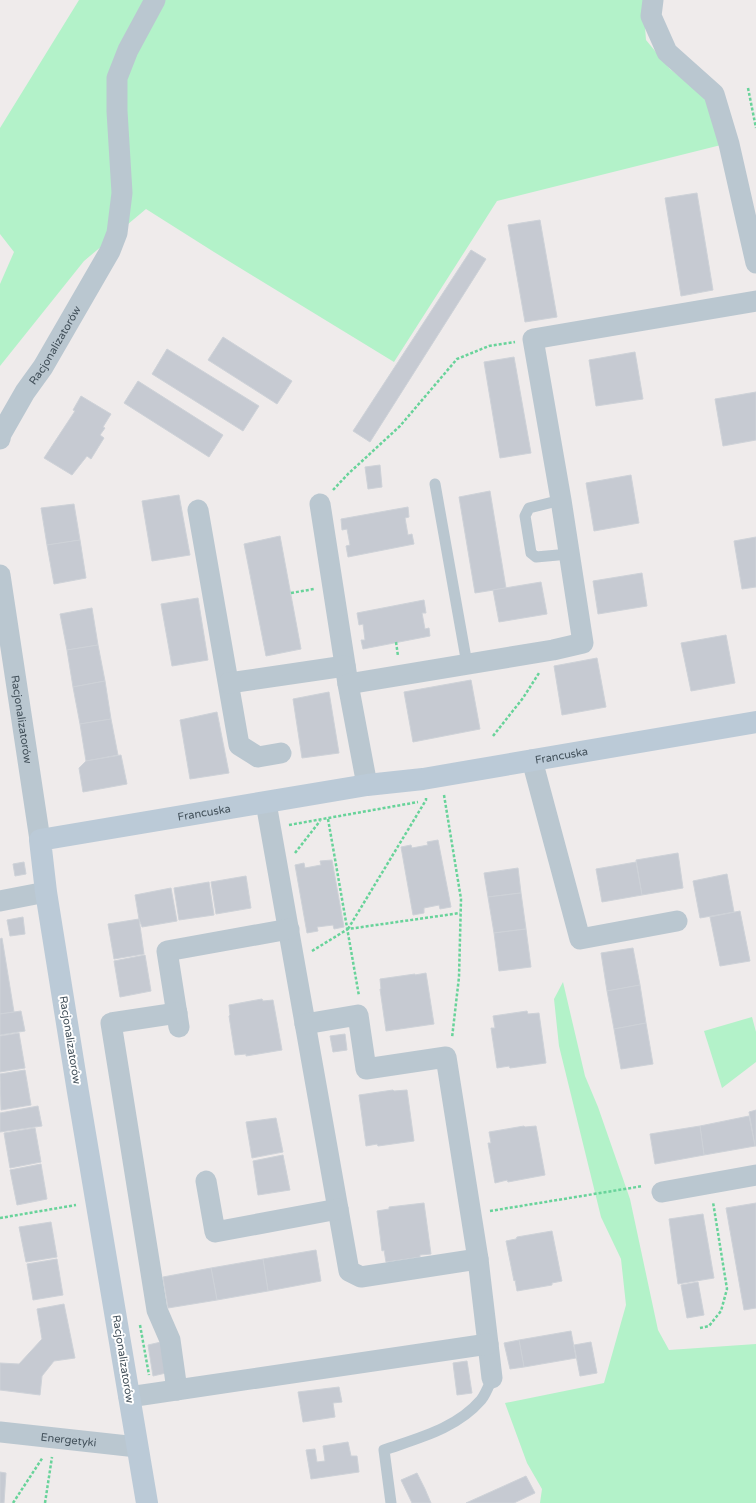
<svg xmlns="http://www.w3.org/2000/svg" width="756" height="1503" font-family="'Varela Round',sans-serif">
<rect width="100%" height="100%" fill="#efebeb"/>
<g fill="#b3f2c9">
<polygon points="79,0 643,0 646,40 670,69 706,97 721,145 497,201 394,362 214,252 146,209 84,261 0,366 0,284 14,252 0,234 0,128"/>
<polygon points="563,982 585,1076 598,1107 630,1199 658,1330 669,1350 756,1344 756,1503 540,1503 542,1489 527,1463 505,1403 604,1383 626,1305 621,1259 601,1217 559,1046 554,999"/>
<polygon points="752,1017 756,1032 756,1062 722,1088 704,1031"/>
</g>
<g fill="#c6cad2" stroke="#ced2d8">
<polygon points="697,193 713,290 681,296 665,198"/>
<polygon points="540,220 557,317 525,322 508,225"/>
<polygon points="471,250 486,259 370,442 353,431"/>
<polygon points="223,337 292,381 277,404 208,360"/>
<polygon points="167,349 259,406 243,431 152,374"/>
<polygon points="635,352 643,399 596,406 589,360"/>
<polygon points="514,357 531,453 500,458 484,362"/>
<polygon points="138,381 223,435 209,457 124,403"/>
<polygon points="756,392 756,440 723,446 715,399"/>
<polygon points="81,396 111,414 103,427 105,428 100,435 104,438 91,459 87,456 72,475 44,458 75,411 73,410"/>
<polygon points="380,465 382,487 368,489 365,467"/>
<polygon points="631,475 639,523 594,531 586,483"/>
<polygon points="490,491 506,588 475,593 459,497"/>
<polygon points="179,495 190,555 152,561 142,501"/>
<polygon points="74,504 80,540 47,545 41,508"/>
<polygon points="408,507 409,517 405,518 408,535 412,534 414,544 348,557 346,546 350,545 347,529 342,530 341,519"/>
<polygon points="280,536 301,649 266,656 244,544"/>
<polygon points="756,537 756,587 742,589 734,541"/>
<polygon points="80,540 86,578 54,584 47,545"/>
<polygon points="642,573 647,606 598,614 593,581"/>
<polygon points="541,582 547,614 499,622 493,590"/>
<polygon points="198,598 208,660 172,666 161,604"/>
<polygon points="424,600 426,613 422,613 425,629 429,628 430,636 363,649 361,640 365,640 363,624 359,625 357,613"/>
<polygon points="92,608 98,645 67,650 60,614"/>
<polygon points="726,635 735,683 691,691 681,643"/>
<polygon points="98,645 105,681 73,687 67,650"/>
<polygon points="597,658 606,707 562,715 554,666"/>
<polygon points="471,680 480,729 413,742 404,692"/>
<polygon points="105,681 111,719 80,724 73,687"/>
<polygon points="329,692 339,753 302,758 293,699"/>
<polygon points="217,712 229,773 190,779 180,720"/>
<polygon points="111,719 118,755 86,761 80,724"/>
<polygon points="121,755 127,784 83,792 79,768 86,761"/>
<polygon points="438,840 451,907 440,909 439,905 424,908 424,913 413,915 401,847 411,845 412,848 428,845 427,842"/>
<polygon points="678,853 683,888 642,895 636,860"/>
<polygon points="332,860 344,927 334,929 333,925 317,927 318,931 307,933 295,865 304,863 305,868 321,865 320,861"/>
<polygon points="24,862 26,874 15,876 13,864"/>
<polygon points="636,862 642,895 602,902 596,869"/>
<polygon points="518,868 521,893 488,897 484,873"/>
<polygon points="727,874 734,912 700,918 693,881"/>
<polygon points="246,876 251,908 216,914 211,882"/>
<polygon points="209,882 214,915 179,920 174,888"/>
<polygon points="171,888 177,921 142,927 139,919 135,895"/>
<polygon points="521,893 526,929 494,933 488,897"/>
<polygon points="740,911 750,961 720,966 710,917"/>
<polygon points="23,917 25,934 10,936 7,920"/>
<polygon points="139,919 144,954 114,959 108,924"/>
<polygon points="526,929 531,967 499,971 494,933"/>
<polygon points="2,938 14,1012 0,1014 0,939"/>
<polygon points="633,948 640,985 607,991 601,953"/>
<polygon points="145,955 151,991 120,997 114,961"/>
<polygon points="426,973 434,1024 386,1031 380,989 381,989 380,979 415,974 415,975"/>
<polygon points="640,985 646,1023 614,1029 607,991"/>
<polygon points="262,999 263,1001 273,1000 282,1050 246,1056 246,1054 235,1055 229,1016 230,1015 229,1005"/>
<polygon points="21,1011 25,1031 0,1035 0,1014"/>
<polygon points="527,1011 528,1014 539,1013 546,1063 510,1068 509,1066 497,1068 491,1028 495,1028 493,1016"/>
<polygon points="646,1023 653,1064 621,1069 614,1029"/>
<polygon points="19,1033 25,1068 0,1072 0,1036"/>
<polygon points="345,1034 347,1050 333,1052 330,1036"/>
<polygon points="25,1070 31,1105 1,1110 0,1074"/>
<polygon points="393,1090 394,1091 407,1090 414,1141 378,1146 377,1144 366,1146 359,1095"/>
<polygon points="38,1106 42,1126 0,1132 0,1113"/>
<polygon points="756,1110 756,1146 755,1146 749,1112"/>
<polygon points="749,1116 755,1146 704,1155 700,1126"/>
<polygon points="276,1118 283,1152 252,1158 246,1122"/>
<polygon points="524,1126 525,1127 536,1126 545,1175 508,1182 507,1180 495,1183 488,1143 491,1143 489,1132"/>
<polygon points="700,1126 704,1155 655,1164 650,1134"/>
<polygon points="35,1128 41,1162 10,1168 4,1133"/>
<polygon points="283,1155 290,1190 258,1195 253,1161"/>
<polygon points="41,1164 47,1199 17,1205 10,1170"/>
<polygon points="424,1203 431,1254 420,1255 420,1257 386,1262 384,1250 382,1251 377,1211 389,1209 389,1207"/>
<polygon points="756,1203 756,1308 744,1310 726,1208"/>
<polygon points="703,1214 714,1278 678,1284 669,1219"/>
<polygon points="51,1222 57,1257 26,1262 19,1227"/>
<polygon points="552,1231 562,1281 552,1283 552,1285 517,1291 515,1280 514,1281 506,1241 516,1239 517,1237"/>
<polygon points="316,1250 321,1281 268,1291 263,1259"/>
<polygon points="57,1259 63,1295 33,1300 27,1264"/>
<polygon points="263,1259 268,1291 217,1300 211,1268"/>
<polygon points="211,1268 217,1300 168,1308 163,1277"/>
<polygon points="698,1282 704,1315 687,1318 681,1285"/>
<polygon points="64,1304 75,1358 54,1361 42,1376 40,1395 0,1390 0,1363 19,1364 42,1339 37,1309"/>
<polygon points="571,1331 576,1358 524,1367 519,1340"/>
<polygon points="519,1340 524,1367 510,1369 504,1343"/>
<polygon points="161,1342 166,1373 153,1376 148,1345"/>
<polygon points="591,1342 597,1373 580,1376 574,1345"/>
<polygon points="467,1361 472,1393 457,1395 453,1363"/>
<polygon points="339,1387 342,1402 333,1403 335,1417 303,1422 298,1392"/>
<polygon points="348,1442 351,1456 357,1456 359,1472 311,1479 306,1450 315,1449 317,1462 325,1461 323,1446"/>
<polygon points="0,1472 6,1473 4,1503 0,1503"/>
<polygon points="417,1473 425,1489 431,1503 412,1503 401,1480"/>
<polygon points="526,1476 535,1493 514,1503 466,1503"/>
</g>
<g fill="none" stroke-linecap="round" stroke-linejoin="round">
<g stroke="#68d39a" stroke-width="2.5" stroke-dasharray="3 2" stroke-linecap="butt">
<polyline points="748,88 756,128"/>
<polyline points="333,490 348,474 400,426 457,359 489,346 515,342"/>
<polyline points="291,593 314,589"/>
<polyline points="396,642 398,656"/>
<polyline points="493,736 523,698 539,673"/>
<polyline points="444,795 461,899 459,977 452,1038"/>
<polyline points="328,819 359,996"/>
<polyline points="289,825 418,802"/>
<polyline points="295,853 320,821"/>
<polyline points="348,929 426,800 426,798"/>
<polyline points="312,951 348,929 460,913"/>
<polyline points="490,1211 643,1186"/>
<polyline points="0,1218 76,1205"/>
<polyline points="140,1325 149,1375"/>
<polyline points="700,1328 709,1326 721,1311 727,1289 713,1202"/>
<polyline points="13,1503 43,1457"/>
<polyline points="45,1503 52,1457"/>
</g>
<g stroke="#bac7d0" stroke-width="11">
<polyline points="435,484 467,664"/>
<polyline points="561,500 529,508 525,516 531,553 536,557 569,554"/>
<path d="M391 1503 384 1450C418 1438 456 1429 481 1400 486 1394 489 1385 492 1378"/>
</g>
<g stroke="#bac7d0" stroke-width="21">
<polyline points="653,0 651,16 667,52 714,94 729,144 756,263"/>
<path id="s1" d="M0 439 1 434 25 392 43 367 110 251 117 233 122 193 117 111V78L128 50 155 0"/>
<polyline points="320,504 348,684 553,650 583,643 561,500 533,339 756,301"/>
<polyline points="198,510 239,745 258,757 281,753"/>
<path id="s2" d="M0 575 40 840"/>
<polyline points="229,683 345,666"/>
<polyline points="348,684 367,785"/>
<polyline points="532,760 580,939 677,921"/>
<polyline points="266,803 349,1271 361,1277 478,1259"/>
<polyline points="0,901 46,892"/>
<polyline points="305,1024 358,1015 366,1069 446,1057 478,1259 492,1378"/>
<polyline points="179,1027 167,951 289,929"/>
<polyline points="206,1181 215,1232 338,1209"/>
<polyline points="662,1192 756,1175"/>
<polyline points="177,1390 170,1340 157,1310 111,1023 177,1013"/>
<polyline points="129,1397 488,1344"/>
<path id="s3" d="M0 1432 137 1447"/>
</g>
<path stroke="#bbcad7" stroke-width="22" id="s4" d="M147 1503 78 1092 46 892 40 840 367 785 423 779 756 722"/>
</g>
<g text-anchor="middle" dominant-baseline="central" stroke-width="4" stroke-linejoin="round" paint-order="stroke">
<g font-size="11" fill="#42505a" stroke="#fff">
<text stroke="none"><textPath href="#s1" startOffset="109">Racjonalizatorów</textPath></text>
<text stroke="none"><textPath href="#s2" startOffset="146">Racjonalizatorów</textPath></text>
<text stroke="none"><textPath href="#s4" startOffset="1200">Francuska</textPath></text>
<text stroke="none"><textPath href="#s4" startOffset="838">Francuska</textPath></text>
<text transform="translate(70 1040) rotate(81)">Racjonalizatorów</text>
<text transform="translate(123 1359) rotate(81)">Racjonalizatorów</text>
<text stroke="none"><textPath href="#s3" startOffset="69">Energetyki</textPath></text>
</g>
</g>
</svg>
